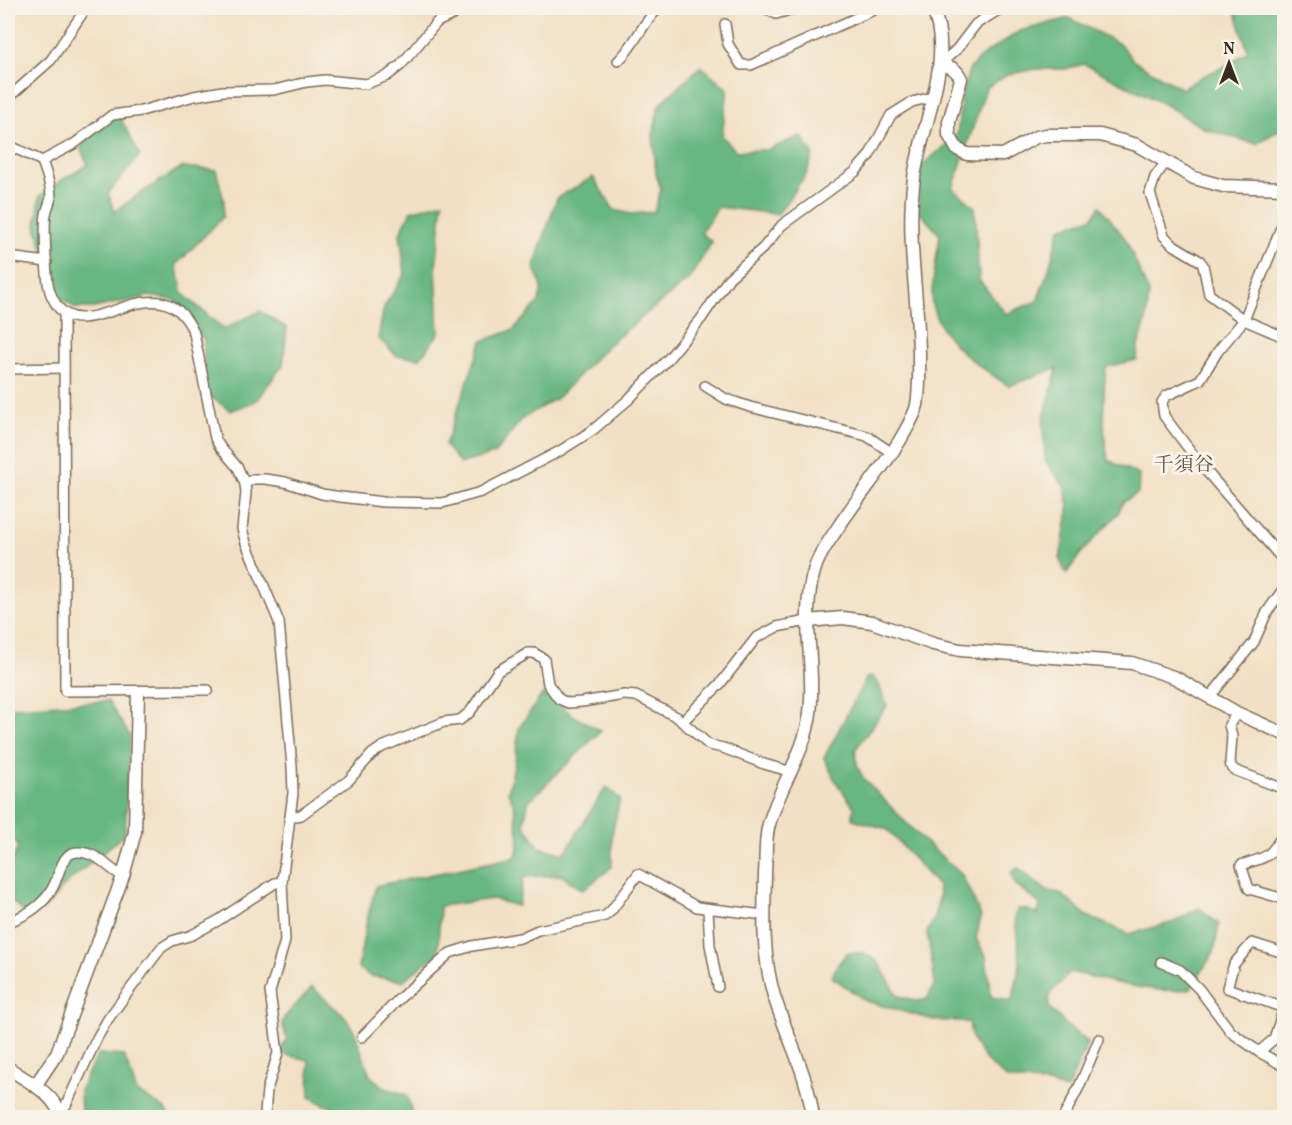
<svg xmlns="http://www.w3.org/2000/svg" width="1292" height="1125" font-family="Vollkorn,'Noto Serif JP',serif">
<rect width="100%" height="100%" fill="#f7f3e8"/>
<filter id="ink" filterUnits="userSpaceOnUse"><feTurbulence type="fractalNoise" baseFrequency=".0167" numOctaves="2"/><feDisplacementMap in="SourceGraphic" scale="12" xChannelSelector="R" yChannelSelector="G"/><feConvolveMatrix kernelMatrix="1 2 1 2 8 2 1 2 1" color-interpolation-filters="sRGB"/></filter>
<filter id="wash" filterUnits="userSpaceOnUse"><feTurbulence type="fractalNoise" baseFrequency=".008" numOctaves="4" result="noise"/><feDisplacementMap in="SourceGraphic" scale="24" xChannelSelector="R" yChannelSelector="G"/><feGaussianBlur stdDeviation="1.35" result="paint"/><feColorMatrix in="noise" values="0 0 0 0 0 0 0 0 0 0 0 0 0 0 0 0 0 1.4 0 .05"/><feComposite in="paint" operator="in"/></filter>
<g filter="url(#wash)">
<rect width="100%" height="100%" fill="#f2e0c4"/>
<g fill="#67b782" stroke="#517050" stroke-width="1.5">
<path d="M1228 8H1284V127L1256 144 1205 129 1166 105 1084 64 1065 69H1036L1007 75 986 88 953 188 975 207 979 280 1006 314 1037 301 1048 272 1060 228 1092 218 1100 206 1126 240 1149 293 1146 321 1138 346 1137 360 1106 367C1103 399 1102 429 1108 460L1139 475 1138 493 1122 503 1119 512 1082 552 1066 574 1060 560 1069 505 1064 486 1045 460 1043 422 1057 368 1009 386C977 365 941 343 932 304 930 293 938 249 940 235L919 212V168L957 135 962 93 969 70 980 57 1020 31 1069 18 1120 44 1134 61 1182 89 1201 77 1222 68 1248 52 1236 13Z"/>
<polygon points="701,66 728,89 722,136 736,151 767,150 801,136 813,154 807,173 778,214 718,207 701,233 712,242 689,279 607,346 557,398 523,418 494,454 460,464 445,445 482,341 513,330 539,302 542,287 534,266 557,198 593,177 614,210 631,214 654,212 661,189 656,174 653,136 659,105"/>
<polygon points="120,117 140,155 108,193 114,212 139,194 182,167 216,170 224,201 223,217 176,265 183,294 224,329 260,311 287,328 283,365 256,401 231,411 204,392 204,340 174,300 149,296 94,308 75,308 57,295 36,226 40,196 62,180 88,165 80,148 104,119"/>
<polygon points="443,202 436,267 439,333 420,358 397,356 378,338 384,307 405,274 400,234 411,211"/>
<path d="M872 676 879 685 887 706 855 750 858 768 864 779 921 838 962 875 981 916 976 939 986 956 991 997 1012 1001 1020 964 1015 918 1017 909H1025L1038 914 1040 904 1015 884 1011 873 1018 868 1047 891 1060 893 1087 916 1129 934 1174 922 1199 908 1219 924 1214 952 1190 989C1153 995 1106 980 1070 972L1049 995V1007L1067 1026 1088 1042 1067 1090 1049 1084 1007 1079 987 1062 972 1040 969 1022 933 1020 866 1001 832 977 836 967 847 953H865L878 962 898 996 918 1001 927 999 935 983 927 932 934 918 939 898 938 886 887 829 852 819 854 807 836 782 824 758 866 678Z"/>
<polygon points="543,693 577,718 601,731 528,802 524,824 539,847 564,854 606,787 620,799 612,834 612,867 583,890 561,875 524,877 518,906 492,899 440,906 438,953 403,981 370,976 358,968 366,924 376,886 516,857 519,841 514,805 508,792 515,762 519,728"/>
<polygon points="108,701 130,736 125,834 67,883 47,906 30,917 8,898 8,872 18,846 8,829 8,703 12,707"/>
<polygon points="312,987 346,1018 355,1033 370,1076 386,1088 407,1095 412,1113 359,1116 323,1104 310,1097 309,1060 278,1053 287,1040 282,1022 284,1018"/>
<polygon points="98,1054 124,1056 137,1092 164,1108 170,1117 81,1117 80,1088"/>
</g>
</g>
<g filter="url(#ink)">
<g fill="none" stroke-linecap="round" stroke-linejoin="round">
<defs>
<g id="minor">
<polyline points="764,8 776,14 797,8"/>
<polyline points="725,24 728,44 741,65 751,65 878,8"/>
<path d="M618 61C635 46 642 22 659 8"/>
<polyline points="940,64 957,49 976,24 1002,8"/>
<polyline points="8,98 51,60 86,8"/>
<path d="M8 145 42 161C46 173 51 184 51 197 50 203 47 208 46 214 44 227 46 269 48 283 49 290 52 298 56 304 86 352 160 255 194 333L215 438 220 447 238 468 245 484 246 493 242 529 246 543 279 622 292 766 293 793 282 882 285 941 270 992 278 1053 267 1090 265 1113 268 1118"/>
<polyline points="42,161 74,144 112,115 141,111 194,96 223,91 274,90 307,82 325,80 366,84 387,76 401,65 437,22 465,9 477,8"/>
<polyline points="1166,162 1155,177 1150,193 1164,236 1172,244 1200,261 1203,265 1209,294 1244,320 1284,337"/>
<polyline points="1284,220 1244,320 1218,351 1200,380 1166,396 1162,402 1164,416 1201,465 1284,561"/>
<polyline points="8,257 47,262"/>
<polyline points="64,312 65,691 208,690"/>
<polyline points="8,369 64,368"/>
<polyline points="705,386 726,399 750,407 867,436 892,453"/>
<polyline points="245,484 253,479 265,479 285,482 322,494 341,497 383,502 442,503 481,492 560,451 593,430 628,400 668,359 701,319 729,278 763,248 782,225 855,172 869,156 891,115 912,102 932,97"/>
<polyline points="1277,551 1284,536"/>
<polyline points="1210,697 1254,642 1267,612 1284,588"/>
<polyline points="1237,713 1229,725 1232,736 1230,764 1234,770 1284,789"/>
<polyline points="682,722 720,684 756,638 777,627 807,621"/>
<polyline points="290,817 301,815 349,780 372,754 382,747 444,722 460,720 470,712 498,671 528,653 534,653 544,659 548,684 559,699 568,703 582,702 624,695 636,696 677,717 709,745 723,748 764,764 792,772"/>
<path d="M1284 833C1269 858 1268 857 1241 865L1249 889 1284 899"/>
<polyline points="708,910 710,945 718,987"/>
<path d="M8 922C25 916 43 905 52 889 63 870 60 843 92 855 104 860 111 871 123 876"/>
<polyline points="1161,962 1180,970 1199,989 1231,1032 1259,1052 1284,1066"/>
<polyline points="362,1037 399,999 450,953 472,946 520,938 538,930 605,916 611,911 638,874 697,907 764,915"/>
<polyline points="1259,1052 1274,1039 1284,1008 1227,988 1234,964 1252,943 1284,953"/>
<polyline points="60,1111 66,1105 97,1038 108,1019 161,948 172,941 192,935 219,920 275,883 282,882"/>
<polyline points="1063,1118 1079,1087 1099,1039"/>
</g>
<g id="tertiary">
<path d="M940 64C951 67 957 69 961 79L949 122V135L957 149 967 154 1003 155 1036 137 1046 135H1100L1137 145 1194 178 1223 186 1284 188"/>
<polyline points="807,621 843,618 872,622 933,644 960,650 1132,663 1176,678 1237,713 1284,734"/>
<path d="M8 1068C26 1080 56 1094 61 1118"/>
<polyline points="35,1086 57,1053 123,876 135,832 138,692"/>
<path d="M813 1118C808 1075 787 1037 774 996 762 955 764 916 765 874 766 859 765 842 768 828 778 787 805 755 810 713 816 664 799 616 815 568 820 552 832 537 841 523 860 495 881 470 899 442 905 431 914 418 917 405 920 388 919 370 919 353 918 295 906 236 914 178 921 125 956 58 932 8"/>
</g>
</defs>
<use href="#minor" stroke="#7b6a58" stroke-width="12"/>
<use href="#tertiary" stroke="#7b6a58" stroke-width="15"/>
<use href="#minor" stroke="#fff" stroke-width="9"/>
<use href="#tertiary" stroke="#fff" stroke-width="12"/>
</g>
</g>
<g text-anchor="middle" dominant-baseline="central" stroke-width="6" stroke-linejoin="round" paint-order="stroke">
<g font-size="20" fill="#6f5248" stroke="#f7f3e8">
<text x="1184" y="466">千須谷</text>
</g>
</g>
<rect width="1292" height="1125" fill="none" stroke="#f7f3e8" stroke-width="30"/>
<g transform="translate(1229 63)" stroke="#f7f3e8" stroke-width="4.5" paint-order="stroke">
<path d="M0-4.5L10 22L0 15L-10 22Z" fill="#3b2a1e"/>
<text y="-9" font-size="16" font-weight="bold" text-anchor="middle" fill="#3b2a1e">N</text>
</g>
</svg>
